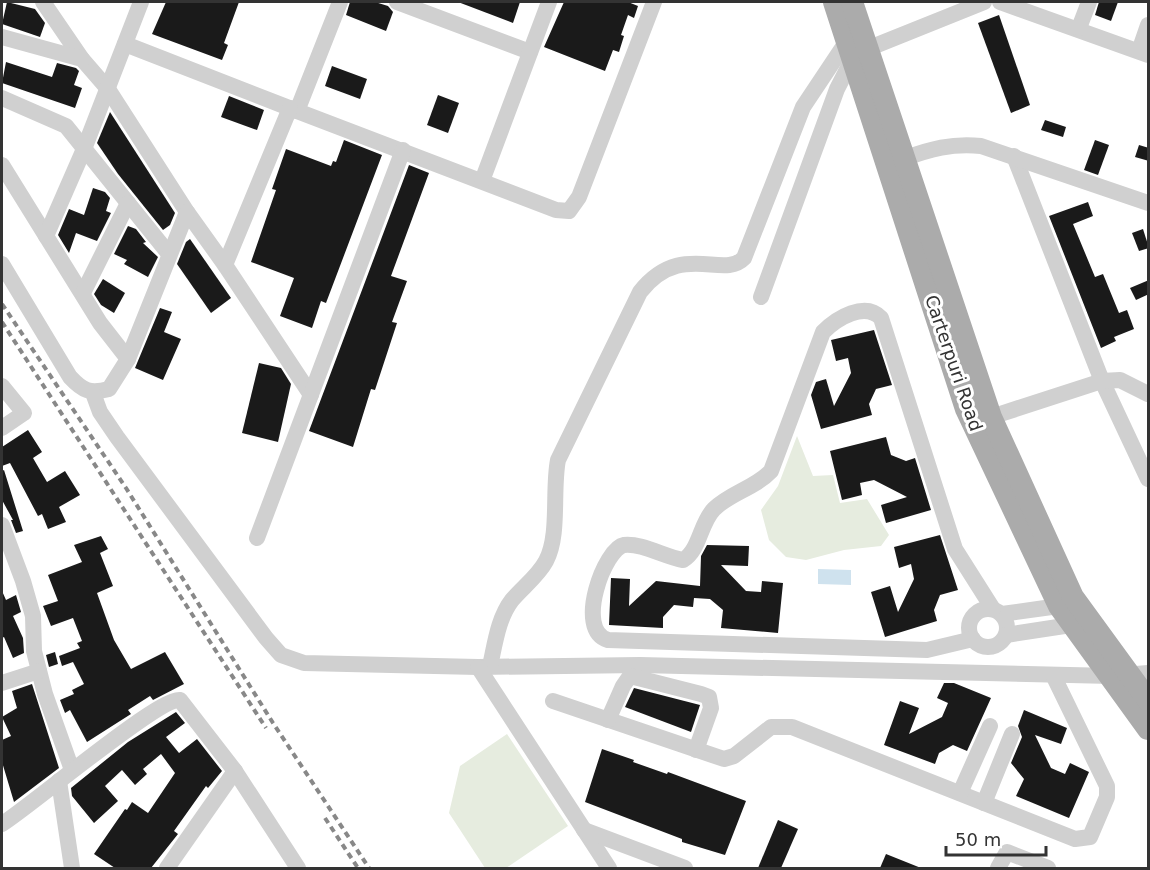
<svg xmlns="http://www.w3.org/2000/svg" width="1150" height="870" font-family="'DejaVu Sans',sans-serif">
<rect width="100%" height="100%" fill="#fff"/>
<g fill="#e6ecdf">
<polygon points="797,436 813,476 833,475 840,503 867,499 889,535 881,546 844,550 806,560 786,557 769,540 761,510 778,486"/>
<polygon points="507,734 568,826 506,868 485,868 449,813 460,766"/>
</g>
<polygon fill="#cfe2ee" points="818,569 851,570 851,585 818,584"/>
<g fill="#1a1a1a">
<polygon points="7,2 35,9 45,23 40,37 2,24"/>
<polygon points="166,2 239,2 224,43 228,45 222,60 152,34"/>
<polygon points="350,2 375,2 388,6 393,12 386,31 346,15"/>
<polygon points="458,2 520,2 513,23"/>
<polygon points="564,2 628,2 638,6 634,18 628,15 621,35 624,36 619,52 613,50 605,71 544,47"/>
<polygon points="1099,2 1118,2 1111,21 1095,15"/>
<polygon points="999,15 1030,105 1011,113 978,23"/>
<polygon points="6,62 52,77 57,63 76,68 79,71 74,85 82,88 75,108 2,83"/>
<polygon points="332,66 367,79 360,99 325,86"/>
<polygon points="438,95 459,103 448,133 427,125"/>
<polygon points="229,96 264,110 257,130 221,117"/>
<polygon points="110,112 175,213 170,225 163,230 118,174 97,143"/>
<polygon points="1045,120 1066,127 1063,137 1041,130"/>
<polygon points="344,140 382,155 326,303 321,301 312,328 280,316 294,278 251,262 276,190 272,189 286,149 331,166 333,161 336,162"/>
<polygon points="1095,140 1109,145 1098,175 1084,170"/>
<polygon points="1139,145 1149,148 1149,161 1135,157"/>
<polygon points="409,165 429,173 391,276 407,281 392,322 397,323 375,390 371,389 353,447 309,431"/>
<polygon points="93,188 105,192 110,198 106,211 111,213 97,241 76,233 69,253 58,235 69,209 84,215"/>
<polygon points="1088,202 1093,216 1073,224 1095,277 1103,274 1119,313 1127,310 1134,329 1114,337 1116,341 1101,348 1049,216"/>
<polygon points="128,226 136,229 146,242 143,243 158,257 148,277 124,264 127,260 114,254"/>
<polygon points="1143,229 1149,248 1139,251 1132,233"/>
<polygon points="190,239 231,298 211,313 177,264 186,242"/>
<polygon points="103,279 125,293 114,313 101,305 94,294"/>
<polygon points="1149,280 1149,294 1136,300 1130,288"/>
<polygon points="160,308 172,312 164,332 181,339 163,380 135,368"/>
<polygon points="874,330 892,385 876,389 869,404 872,415 821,429 811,395 816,382 826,379 834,406 851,373 848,358 836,361 831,340"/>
<polygon points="259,363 281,368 291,384 278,442 242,433"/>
<polygon points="28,430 42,452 33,458 47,482 65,471 80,495 59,507 66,522 48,529 42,514 38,516 10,463 2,466 2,447"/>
<polygon points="886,437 891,455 906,461 915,458 931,510 886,523 881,505 907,497 874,480 860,483 862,495 842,500 830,451"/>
<polygon points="4,470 23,531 16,533 11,520 13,520 2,500 2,471"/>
<polygon points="940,535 958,590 940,595 934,610 937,621 885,637 871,592 890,586 898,612 914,579 911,564 899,568 894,547"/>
<polygon points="101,536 108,549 100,553 113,586 97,593 114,640 131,669 165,652 184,684 153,700 150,696 128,710 131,714 87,742 70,710 65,713 60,700 74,694 72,690 84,684 73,662 62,666 59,656 80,648 77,643 82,641 73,618 51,626 43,606 58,601 48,575 82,562 74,545"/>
<polygon points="707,545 749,546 748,566 721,565 746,591 761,592 762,581 783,583 778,633 721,628 723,610 710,599 694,598 693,607 674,605 663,617 663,628 609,625 611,578 630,579 629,606 656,581 700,586 701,556"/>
<polygon points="2,591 6,600 16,595 21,612 13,616 23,638 24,653 13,658 4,637 2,638"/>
<polygon points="55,652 58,664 49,667 46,655"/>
<polygon points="944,683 954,683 991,698 967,751 953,745 939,753 935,764 884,745 900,701 919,708 909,734 942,717 948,703 937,698"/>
<polygon points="32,684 59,768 14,802 2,762 2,740 11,736 2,717 17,708 12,691"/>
<polygon points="634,688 700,705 691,732 625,707"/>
<polygon points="1024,710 1067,728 1061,744 1035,735 1051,768 1065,774 1070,763 1089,772 1069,818 1016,796 1024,779 1011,763 1022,737 1018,726"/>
<polygon points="176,712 185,723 166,737 179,753 197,739 222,771 208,788 206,786 174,831 178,834 151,868 115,868 94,854 125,809 127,810 132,802 148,813 175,773 161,754 143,769 147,774 135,785 122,770 105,786 118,801 94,823 72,796 71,788 128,742"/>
<polygon points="602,749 634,760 633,762 667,774 668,772 746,801 725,855 682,842 682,839 585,802"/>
<polygon points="778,820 798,829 781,868 758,868"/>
<polygon points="886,854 921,868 880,868"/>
</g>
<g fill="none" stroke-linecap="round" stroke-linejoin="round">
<g stroke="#d0d0d0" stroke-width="16">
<polyline points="43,2 82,59 108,89 187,212 225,265 311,395"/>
<polyline points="397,2 530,52"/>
<polyline points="1000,2 1148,55"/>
<polyline points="1079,28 1089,2"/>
<polyline points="2,37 82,59"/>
<polyline points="125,44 297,111 340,2"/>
<polyline points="1139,51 1148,25"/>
<polyline points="2,98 66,126 169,254"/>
<polyline points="297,111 556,210 569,211 579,197 654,2"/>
<polyline points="1014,156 1102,381 1148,479"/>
<path d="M903 159C930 149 952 143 981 146L1148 203"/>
<polyline points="2,165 100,323 128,359"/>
<polyline points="482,181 549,2"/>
<polyline points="46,236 84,149 141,2"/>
<path d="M2 264 70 377C83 391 90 394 109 389L128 359 187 212"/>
<polyline points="225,265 290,108"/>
<polyline points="83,293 128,203"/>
<polyline points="761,297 837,89 853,58 867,49 984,2"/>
<polyline points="2,386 24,413 2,428"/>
<polyline points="93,393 100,412 117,437 266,638 281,655 304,663 478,667 640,665 1112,676 1148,673"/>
<polyline points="991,417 1102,381 1120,380 1148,394"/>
<polyline points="2,525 23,581 33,616 34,651 45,694 72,770"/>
<polyline points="257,538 403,150"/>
<circle cx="988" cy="628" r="19"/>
<polyline points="1002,614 1059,606 1068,600"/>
<polyline points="1006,635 1071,625 1080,618"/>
<path d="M973 639 927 650 608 640C574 630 605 548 624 545 642 543 665 557 683 560 700 550 700 523 714 509 730 493 755 488 771 471L823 332C837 318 865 301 881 318L955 549 993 609"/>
<path d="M490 666C495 644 498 618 512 600 523 587 538 576 546 561 560 535 552 490 558 460L640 292C681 240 723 280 744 258L803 107 847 41"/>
<polyline points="478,667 609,868"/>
<polyline points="2,683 39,671"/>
<polyline points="553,701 724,759 734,756 771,727 792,727 1075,839 1090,837 1107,797 1107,786 1053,675"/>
<polyline points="608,720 623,686 630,676 701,694 709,697 711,708 696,750"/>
<polyline points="59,781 72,868"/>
<polyline points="960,793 990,726"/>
<polyline points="984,803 1012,734"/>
<path d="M2 824C31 806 159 697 180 700L235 771 298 868"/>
<polyline points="584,830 685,868"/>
<polyline points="167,868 235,771"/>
<polyline points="998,868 1007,852 1048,868"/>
</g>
<g stroke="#ababab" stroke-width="22">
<polyline points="834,2 966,409 1059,606 1148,729"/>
<polyline points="852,2 991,417 1073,597 1148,700"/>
</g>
<g stroke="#888" stroke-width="4" stroke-dasharray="6 4.5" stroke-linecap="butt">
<polyline points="2,304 126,488 273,723 369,868"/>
<polyline points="2,322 266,728"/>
<polyline points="325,818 358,868"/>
</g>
</g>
<g text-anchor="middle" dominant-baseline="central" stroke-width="6" stroke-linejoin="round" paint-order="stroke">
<g font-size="18" fill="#333" stroke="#fff">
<text transform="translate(954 363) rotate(71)">Carterpuri Road</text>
</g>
</g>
<rect width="1150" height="870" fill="none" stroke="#333333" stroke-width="6"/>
<path d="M946 846v9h100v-9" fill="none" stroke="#333333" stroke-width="3"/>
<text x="955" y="846" font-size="18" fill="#333333" stroke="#ffffff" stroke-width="4.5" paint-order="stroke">50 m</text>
</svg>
